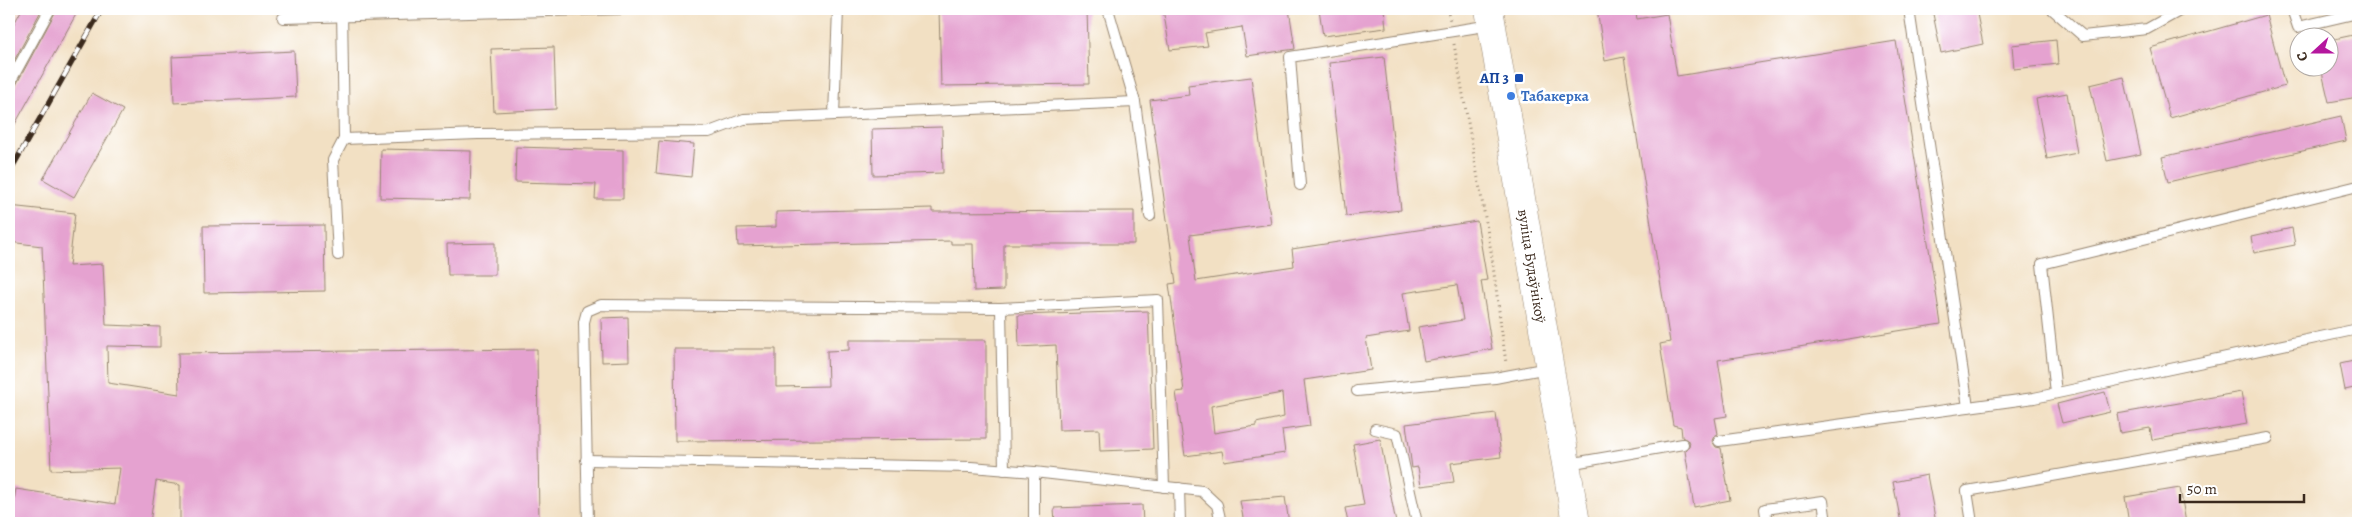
<svg xmlns="http://www.w3.org/2000/svg" width="2367" height="532" font-family="Alegreya,serif">
<rect width="100%" height="100%" fill="#fff"/>
<filter id="ink" filterUnits="userSpaceOnUse"><feTurbulence type="fractalNoise" baseFrequency=".02" numOctaves="2"/><feDisplacementMap in="SourceGraphic" scale="10" xChannelSelector="R" yChannelSelector="G"/><feConvolveMatrix kernelMatrix="1 2 1 2 8 2 1 2 1" color-interpolation-filters="sRGB"/></filter>
<filter id="wash" filterUnits="userSpaceOnUse"><feTurbulence type="fractalNoise" baseFrequency=".0096" numOctaves="4" result="noise"/><feDisplacementMap in="SourceGraphic" scale="20" xChannelSelector="R" yChannelSelector="G"/><feGaussianBlur stdDeviation="1.12" result="paint"/><feColorMatrix in="noise" values="0 0 0 0 0 0 0 0 0 0 0 0 0 0 0 0 0 1.4 0 .05"/><feComposite in="paint" operator="in"/></filter>
<g filter="url(#wash)">
<rect width="100%" height="100%" fill="#f2e0c3"/>
<g id="blocks">
<g fill="#e5a2d0" fill-rule="evenodd">
<polygon points="22,9 42,9 9,70 9,33"/>
<polygon points="57,9 79,9 9,135 9,91 15,87"/>
<polygon points="939,9 1087,9 1089,84 941,86"/>
<polygon points="1163,9 1289,9 1295,49 1247,56 1242,27 1205,33 1208,46 1170,50"/>
<polygon points="1319,9 1384,9 1386,28 1323,36"/>
<polygon points="1597,9 1635,9 1637,19 1667,14 1677,76 1896,41 1941,324 1718,360 1727,416 1715,418 1718,434 1714,436 1712,441 1716,447 1721,448 1730,500 1694,507 1685,451 1689,447 1690,442 1682,437 1681,427 1673,425 1660,344 1670,342 1624,57 1605,61"/>
<polygon points="1932,9 1976,9 1983,44 1941,53"/>
<polygon points="2266,15 2285,86 2170,118 2150,48"/>
<polygon points="2358,34 2358,97 2329,102 2321,68 2330,68 2330,40"/>
<polygon points="2056,40 2058,64 2014,69 2012,45"/>
<polygon points="554,47 556,109 494,112 491,49"/>
<polygon points="294,51 296,97 174,103 172,57"/>
<polygon points="1384,57 1401,210 1346,216 1329,63"/>
<path d="M1251 77 1271 224 1190 235 1196 281 1294 266 1292 249 1477 221 1487 280 1481 281 1492 349 1424 361 1418 327 1463 320 1457 285 1403 293 1409 331 1366 338 1371 370 1304 380 1310 426 1282 430 1285 453 1224 462 1222 451 1185 456 1176 392 1184 391 1169 284 1176 283 1150 100 1189 95 1188 85ZM1282 393 1284 417 1256 423V426L1214 433 1211 406Z"/>
<polygon points="2124,77 2141,154 2107,161 2090,85"/>
<polygon points="92,93 123,110 74,197 43,179"/>
<polygon points="2067,93 2077,153 2047,159 2036,99"/>
<polygon points="2341,116 2346,141 2168,182 2162,157"/>
<polygon points="942,127 943,173 873,175 872,129"/>
<polygon points="659,141 694,144 691,177 656,173"/>
<polygon points="516,147 623,150 623,199 595,199 596,184 515,182"/>
<polygon points="381,149 471,151 470,200 380,198"/>
<polygon points="9,206 75,213 69,266 103,264 106,325 160,327 160,347 107,346 108,383 179,394 178,353 537,349 539,523 180,523 180,485 156,481 150,523 10,523 16,489 115,504 120,468 51,470 42,246 9,242"/>
<polygon points="932,208 932,212 1134,211 1134,244 1004,244 1004,290 974,291 973,244 951,244 951,241 738,246 737,228 776,227 776,212"/>
<polygon points="324,225 325,291 204,293 203,226"/>
<polygon points="2292,228 2295,245 2254,253 2251,237"/>
<polygon points="495,243 495,275 448,275 447,244"/>
<polygon points="1148,311 1153,449 1100,451 1099,429 1059,430 1056,345 1019,347 1018,315"/>
<polygon points="628,317 629,361 602,362 601,318"/>
<polygon points="849,340 986,340 986,439 675,441 674,349 776,349 776,387 828,386 827,351 849,350"/>
<polygon points="2358,360 2358,387 2345,390 2340,364"/>
<polygon points="2105,392 2110,412 2062,423 2057,404"/>
<polygon points="2241,392 2247,424 2152,440 2150,428 2120,433 2117,414"/>
<polygon points="1496,413 1501,457 1451,463 1454,482 1421,486 1418,467 1412,468 1406,424"/>
<polygon points="1380,439 1396,523 1348,523 1345,508 1364,505 1353,444"/>
<polygon points="1927,475 1936,523 1901,523 1893,482"/>
<polygon points="2180,488 2186,523 2129,523 2125,497"/>
<polygon points="1285,497 1289,523 1244,523 1240,501"/>
<polygon points="1142,505 1143,523 1055,523 1054,508"/>
</g>
</g>
</g>
<g filter="url(#ink)">
<use href="#blocks" fill-opacity="0" stroke="#968570" stroke-width="1"/>
<g fill="none" stroke-linecap="round" stroke-linejoin="round">
<defs>
<g id="lane">
<polyline points="1108,9 1135,102 1150,216"/>
<polyline points="1909,9 1968,407"/>
<polyline points="2052,9 2083,36 2147,29 2183,9"/>
<polyline points="2292,9 2298,27 2358,13"/>
<polyline points="283,18 623,9"/>
<polyline points="9,84 50,9"/>
<polyline points="834,115 838,9"/>
<polyline points="344,139 478,134 709,132 744,119 1135,102"/>
<polyline points="1300,185 1290,57 1491,25"/>
<polyline points="338,255 333,160 344,139 342,9"/>
<polyline points="1001,308 1004,470"/>
<polyline points="1357,391 1495,378 1548,368"/>
<polyline points="2056,393 2042,264 2358,186"/>
<polyline points="1375,429 1397,434 1417,523"/>
<polyline points="1719,441 2034,398 2358,329"/>
<polyline points="586,460 971,467 1034,472 1034,523"/>
<polyline points="1568,464 1683,444"/>
<polyline points="1034,472 1202,491 1217,505 1221,523"/>
<polyline points="1179,488 1180,523"/>
<polyline points="588,523 584,322 587,311 601,305 1001,308 1158,300 1164,487"/>
<polyline points="1767,523 1765,509 1823,501 1826,523"/>
<polyline points="1972,523 1967,491 2268,438"/>
</g>
<polyline id="secondary" points="1489,9 1576,523"/>
</defs>
<use href="#lane" stroke="#968570" stroke-width="12"/>
<use href="#secondary" stroke="#968570" stroke-width="29"/>
<g stroke="#968570" stroke-width="3" stroke-dasharray="1 4" stroke-linecap="butt">
<polyline points="1447,9 1450,20"/>
<polyline points="1454,44 1491,251 1506,363"/>
</g>
<use href="#lane" stroke="#fff" stroke-width="10"/>
<use href="#secondary" stroke="#fff" stroke-width="28"/>
<defs>
<polyline id="rail" points="9,173 102,9"/>
</defs>
<use href="#rail" stroke="#3b2a1e" stroke-width="5.5"/>
<use href="#rail" stroke="#fff" stroke-width="4" stroke-dasharray="11" stroke-linecap="butt"/>
</g>
</g>
<rect fill="#1a4fb4" stroke="#fff" stroke-width="2" x="1514" y="73" width="10" height="10" rx="2.5"/>
<circle fill="#3f7fe0" stroke="#fff" stroke-width="2" cx="1511" cy="96" r="5"/>
<g text-anchor="middle" dominant-baseline="central" stroke-width="5" stroke-linejoin="round" paint-order="stroke">
<g font-size="15" font-weight="bold" fill="#164399" stroke="#fff" text-anchor="end">
<text x="1509" y="78">АП 3</text>
</g>
<g font-size="15" font-weight="bold" fill="#366cbe" stroke="#fff" text-anchor="start">
<text x="1521" y="96">Табакерка</text>
</g>
<g font-size="15" fill="#3b2a1e" stroke="#fff">
<text transform="translate(1532 266) rotate(81)">вуліца Будаўнікоў</text>
</g>
</g>
<rect width="2367" height="532" fill="none" stroke="#fff" stroke-width="30"/>
<g transform="translate(2314 52) rotate(249)"><circle r="24" fill="#ffffff" stroke="#b1aaa5"/>
<path d="M0-4L9 19L0 12L-9 19Z" fill="#b5179e"/>
<text y="-8" font-size="14" font-weight="bold" text-anchor="middle" fill="#3b2a1e">С</text>
</g>
<path d="M2180 494v8h124v-8" fill="none" stroke="#3b2a1e" stroke-width="2.5"/>
<text x="2187" y="494" font-size="15" fill="#3b2a1e" stroke="#ffffff" stroke-width="4" paint-order="stroke">50 m</text>
</svg>
